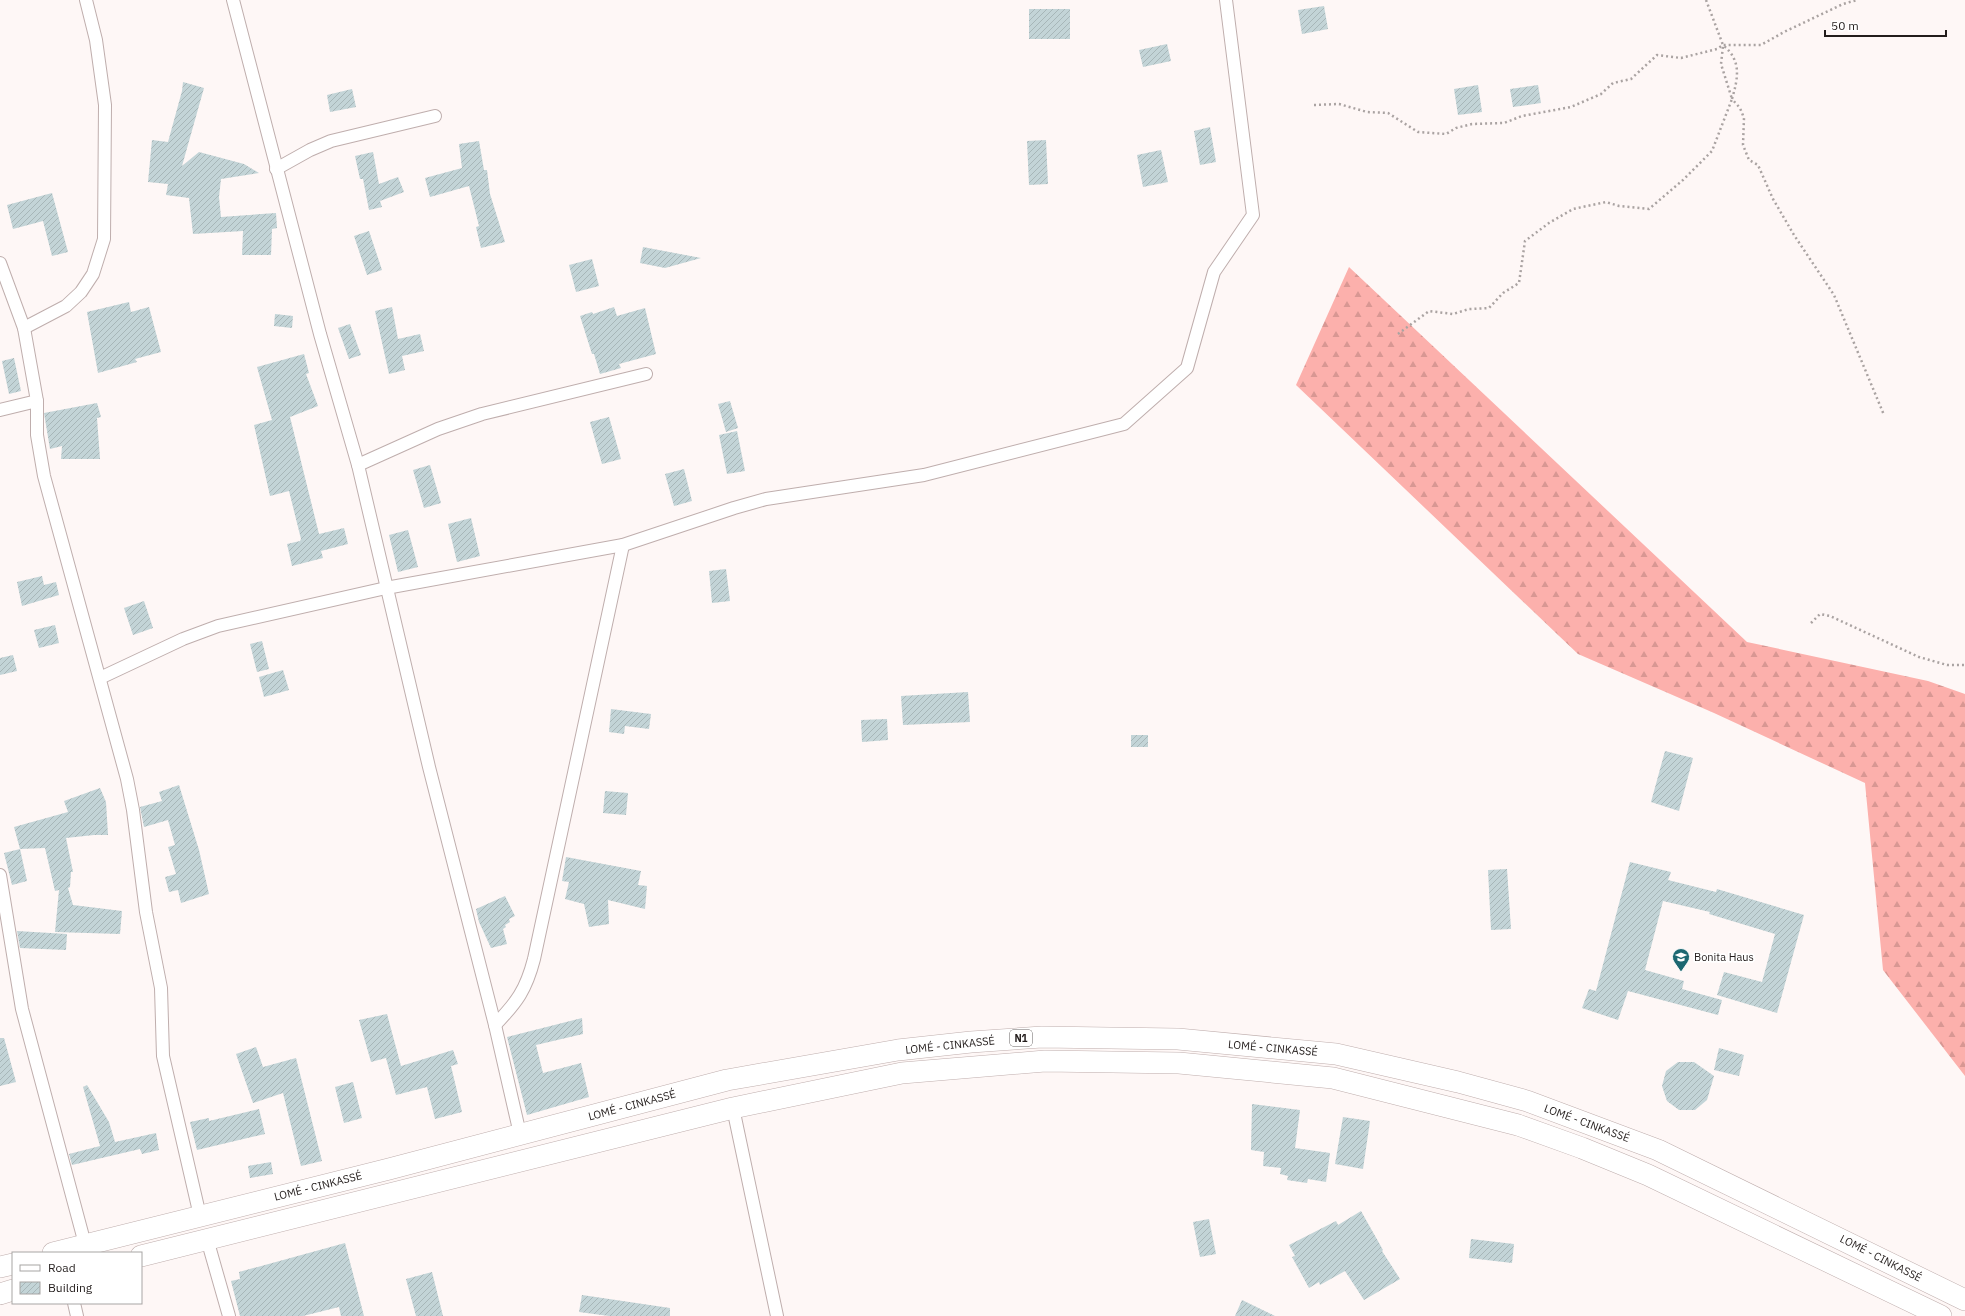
<svg xmlns="http://www.w3.org/2000/svg" width="1965" height="1316" font-family="'IBM Plex Sans',sans-serif">
<defs>
<pattern id="forest-firs" width="22" height="20" patternUnits="userSpaceOnUse"><rect width="22" height="20" fill="#fcb0ac"/><path d="M5 1l3.5 6h-7zM16 11l3.5 6h-7z" fill="#d89793"/></pattern>
<pattern id="building-hatch" width="6" height="6" patternUnits="userSpaceOnUse"><rect width="6" height="6" fill="#c3d4d7"/><path d="M-1 1l2-2M0 6l6-6M5 7l2-2" fill="none" stroke="#a7b6b8"/></pattern>
</defs>
<rect width="100%" height="100%" fill="#fef7f6"/>
<polygon fill="url(#forest-firs)" points="1349,267 1747,642 1928,681 1965,694 1965,1076 1883,970 1865,783 1714,713 1578,654 1296,385"/>
<g fill="url(#building-hatch)">
<polygon points="1324,6 1328,29 1302,34 1298,10"/>
<rect x="1029" y="9" width="41" height="30"/>
<polygon points="1167,44 1171,61 1143,67 1139,50"/>
<polygon points="183,82 204,88 182,166 199,152 244,164 259,173 221,179 219,197 221,217 276,213 277,228 272,229 271,255 242,255 243,231 193,234 189,198 166,195 168,184 148,182 152,140 168,142 182,91"/>
<polygon points="1478,85 1482,112 1458,115 1454,89"/>
<polygon points="1538,85 1541,103 1513,107 1510,89"/>
<polygon points="352,89 356,107 330,112 327,95"/>
<polygon points="1210,127 1216,162 1200,165 1194,131"/>
<polygon points="1046,140 1048,184 1029,185 1027,141"/>
<polygon points="479,141 484,170 487,170 490,194 505,242 481,248 476,227 479,226 469,186 430,197 425,178 462,168 459,144"/>
<polygon points="1161,150 1168,182 1143,187 1137,155"/>
<polygon points="373,152 379,184 398,177 404,192 380,201 382,207 369,210 363,179 360,179 355,156"/>
<polygon points="52,193 68,252 52,256 43,221 13,229 7,205"/>
<polygon points="369,231 382,270 367,275 354,236"/>
<polygon points="643,247 701,258 665,268 640,263"/>
<polygon points="592,259 599,286 576,292 569,265"/>
<polygon points="129,302 131,312 149,307 161,352 135,359 137,362 98,373 87,312"/>
<polygon points="392,307 398,339 420,334 424,351 402,356 405,370 389,374 375,311"/>
<polygon points="614,307 617,316 645,308 656,354 619,364 621,368 600,374 594,354 592,354 580,316 592,312 593,314"/>
<polygon points="275,314 293,316 292,328 274,326"/>
<polygon points="350,324 361,355 349,359 338,328"/>
<polygon points="304,354 309,373 306,374 318,406 290,417 319,534 344,528 348,544 321,551 323,558 292,566 287,544 300,541 301,539 289,491 270,496 254,425 272,420 257,367"/>
<polygon points="14,358 21,391 9,394 2,361"/>
<polygon points="730,401 738,428 726,432 718,404"/>
<polygon points="97,403 101,417 97,418 100,459 61,459 62,446 50,449 44,413"/>
<polygon points="609,417 621,459 602,464 590,422"/>
<polygon points="737,431 745,471 727,474 719,435"/>
<polygon points="430,465 441,503 424,508 413,470"/>
<polygon points="684,469 692,501 674,506 665,474"/>
<polygon points="471,518 480,556 457,562 448,524"/>
<polygon points="408,530 418,567 398,572 389,535"/>
<polygon points="726,569 730,601 712,603 709,571"/>
<polygon points="42,576 44,585 56,582 59,595 22,606 17,582"/>
<polygon points="144,601 153,628 133,635 124,608"/>
<polygon points="55,625 59,643 39,648 34,630"/>
<polygon points="262,641 269,669 257,672 250,644"/>
<polygon points="13,655 17,671 0,675 0,658"/>
<polygon points="283,670 289,690 264,697 259,677"/>
<polygon points="968,692 970,722 903,725 901,696"/>
<polygon points="611,709 651,714 649,729 625,726 624,734 609,732"/>
<polygon points="887,719 888,740 862,742 861,720"/>
<rect x="1131" y="735" width="17" height="12"/>
<polygon points="1665,751 1693,758 1679,811 1651,802"/>
<polygon points="179,785 199,850 209,894 181,903 178,890 169,892 165,877 176,874 168,847 175,845 168,820 144,827 140,807 162,801 159,792"/>
<polygon points="100,788 106,802 108,835 94,835 66,838 73,872 71,872 70,887 68,888 73,905 122,911 120,934 55,932 59,890 55,891 45,848 20,849 14,827 68,812 64,801"/>
<polygon points="605,791 628,793 626,815 603,813"/>
<polygon points="20,849 27,881 12,885 4,853"/>
<polygon points="566,857 641,871 638,885 647,886 645,909 608,900 609,924 589,927 584,904 565,899 569,882 562,881"/>
<polygon points="1630,862 1671,872 1668,880 1716,892 1717,889 1804,915 1777,1013 1717,995 1724,972 1762,982 1775,934 1709,914 1710,912 1663,901 1645,970 1684,981 1682,989 1722,1000 1718,1015 1628,991 1618,1020 1582,1008 1589,989 1596,991"/>
<polygon points="1507,869 1511,929 1491,930 1488,870"/>
<polygon points="505,896 515,916 509,919 510,922 505,925 506,927 503,929 507,944 491,948 479,922 476,909"/>
<polygon points="17,931 67,934 66,950 20,948"/>
<polygon points="387,1014 401,1066 453,1050 458,1064 451,1066 462,1112 435,1119 427,1087 396,1095 386,1058 371,1062 359,1020"/>
<polygon points="582,1018 583,1034 536,1045 543,1073 581,1063 589,1097 527,1115 507,1037"/>
<polygon points="0,1038 4,1038 16,1082 0,1086"/>
<polygon points="256,1047 263,1067 296,1058 322,1161 301,1166 283,1093 253,1103 236,1054"/>
<polygon points="1719,1048 1744,1055 1739,1076 1714,1070"/>
<polygon points="1678,1062 1694,1062 1714,1076 1707,1100 1695,1110 1679,1110 1667,1101 1662,1086 1666,1071"/>
<polygon points="353,1082 362,1118 344,1123 335,1087"/>
<polygon points="87,1085 109,1122 115,1142 156,1133 159,1150 142,1154 140,1149 72,1165 69,1154 100,1146 83,1087"/>
<polygon points="1252,1104 1300,1110 1295,1148 1330,1153 1326,1182 1308,1179 1307,1183 1287,1180 1288,1176 1280,1174 1281,1168 1263,1166 1264,1152 1251,1150"/>
<polygon points="259,1109 265,1134 197,1150 190,1122 209,1118 209,1121"/>
<polygon points="1343,1117 1370,1121 1363,1169 1335,1164"/>
<polygon points="271,1162 273,1174 250,1178 248,1166"/>
<polygon points="1361,1211 1383,1250 1382,1251 1400,1279 1364,1300 1345,1271 1320,1285 1319,1282 1309,1288 1292,1257 1295,1256 1289,1245 1336,1221 1338,1225"/>
<polygon points="1209,1219 1216,1254 1200,1257 1193,1222"/>
<polygon points="1471,1239 1514,1244 1512,1263 1469,1258"/>
<polygon points="345,1243 364,1316 341,1316 339,1307 303,1316 240,1316 231,1281 240,1279 239,1272"/>
<polygon points="432,1272 443,1316 416,1316 406,1279"/>
<polygon points="582,1295 670,1308 670,1316 609,1316 579,1312"/>
<polygon points="1242,1300 1275,1316 1235,1316"/>
</g>
<g fill="none" stroke-linecap="round" stroke-linejoin="round">
<defs>
<g id="minor">
<polyline points="233,0 320,334 358,465 429,767 495,1025 520,1134"/>
<polyline points="276,169 310,150 331,141 435,116"/>
<polyline points="0,263 24,328 37,401 37,435 44,476 127,779 133,810 146,912 161,988 163,1056 200,1216"/>
<polyline points="24,328 66,306 81,292 93,274 104,239 105,105 96,40 86,0"/>
<polyline points="0,410 37,401"/>
<polyline points="358,465 438,429 482,414 646,374"/>
<polyline points="100,678 183,639 218,626 386,588 623,545 734,508 766,499 924,475 1124,424 1187,368 1214,272 1253,215 1226,0"/>
<polyline points="0,875 22,1009 85,1244"/>
<path d="M495 1025C517 1002 526 990 534 959L623 545"/>
<polyline points="733,1108 777,1316"/>
<polyline points="207,1239 229,1316"/>
<polyline points="74,1303 77,1316"/>
</g>
<g id="trunk">
<polyline points="53,1253 389,1169 727,1080 898,1050 971,1042 1042,1037 1178,1039 1336,1054 1458,1082 1527,1101 1658,1150 1965,1300"/>
<polyline points="141,1256 733,1108 902,1073 1045,1061 1179,1063 1333,1078 1518,1125 1582,1148 1648,1175 1941,1316"/>
<polyline points="0,1267 13,1264"/>
<polyline points="0,1294 13,1290"/>
</g>
</defs>
<use href="#minor" stroke="#bfaead" stroke-width="14"/>
<use href="#trunk" stroke="#bfaead" stroke-width="22"/>
<g stroke="#aaa3a2" stroke-width="2.5" stroke-dasharray="2 3" stroke-linecap="butt">
<path d="M1706 0 1723 45C1742 61 1738 78 1732 99L1740 108 1744 118 1743 145 1749 160 1758 165 1773 199 1794 235 1834 295 1884 415"/>
<polyline points="1314,105 1339,104 1367,112 1388,113 1418,132 1446,134 1456,128 1472,124 1504,123 1522,116 1571,107 1601,94 1613,83 1631,79 1657,55 1681,58 1717,49 1723,45 1761,45 1784,32 1843,4 1857,0"/>
<polyline points="1398,334 1429,311 1453,314 1469,309 1489,308 1503,293 1519,283 1525,241 1549,223 1573,209 1606,202 1619,206 1649,209 1683,180 1712,151 1732,99 1721,64 1723,46"/>
<polyline points="1811,623 1820,614 1830,616 1919,657 1947,665 1965,665"/>
</g>
<use href="#minor" stroke="#fff" stroke-width="12"/>
<use href="#trunk" stroke="#fff" stroke-width="21"/>
</g>
<defs>
<symbol id="school-pin" viewBox="-11 -11 22 30"><path d="M0 17L-7.5 6A9.5 9.5 0 1 1 7.5 6Z" fill="#1c6771" stroke="#fff"/><path d="M0-5L7-2L0 1L-7-2ZM-4 1L0 2.5L4 1V4Q0 6-4 4Z" fill="#fff"/></symbol>
</defs>
<g fill-rule="evenodd">
<use href="#school-pin" x="1671" y="947" width="20" height="27"/>
</g>
<g text-anchor="middle" dominant-baseline="central" stroke-width="3.5" stroke-linejoin="round" paint-order="stroke">
<rect fill="#fff" stroke="#656160" stroke-width="1" x="1010" y="1030" width="22" height="16" rx="3"/>
<g font-size="10" font-weight="bold" fill="#231d1c">
<text x="1021" y="1038">N1</text>
</g>
<g font-size="11" fill="#231d1c" stroke="#fff" text-anchor="start">
<text x="1694" y="957">Bonita Haus</text>
</g>
<g font-size="11" fill="#231d1c" stroke="#fff">
<text transform="translate(950 1045) rotate(-6)">LOMÉ - CINKASSÉ</text>
<text transform="translate(1273 1048) rotate(5)">LOMÉ - CINKASSÉ</text>
<text transform="translate(632 1105) rotate(-15)">LOMÉ - CINKASSÉ</text>
<text transform="translate(1587 1123) rotate(20)">LOMÉ - CINKASSÉ</text>
<text transform="translate(318 1186) rotate(-14)">LOMÉ - CINKASSÉ</text>
<text transform="translate(1881 1258) rotate(27)">LOMÉ - CINKASSÉ</text>
</g>
</g>
<rect x="12" y="1252" width="130" height="52" fill="#ffffff" stroke="#a7a5a4"/>
<rect x="20" y="1265" width="20" height="6" fill="#ffffff" stroke="#a7a5a4"/>
<text x="48" y="1272" font-size="12" fill="#231d1c">Road</text>
<rect x="20" y="1282" width="20" height="12" fill="url(#building-hatch)" stroke="#a7a5a4"/>
<text x="48" y="1292" font-size="12" fill="#231d1c">Building</text>
<path d="M1825 30v6h121v-6" fill="none" stroke="#231d1c" stroke-width="2"/>
<text x="1831" y="30" font-size="12" fill="#231d1c" stroke="#ffffff" stroke-width="3" paint-order="stroke">50 m</text>
</svg>
